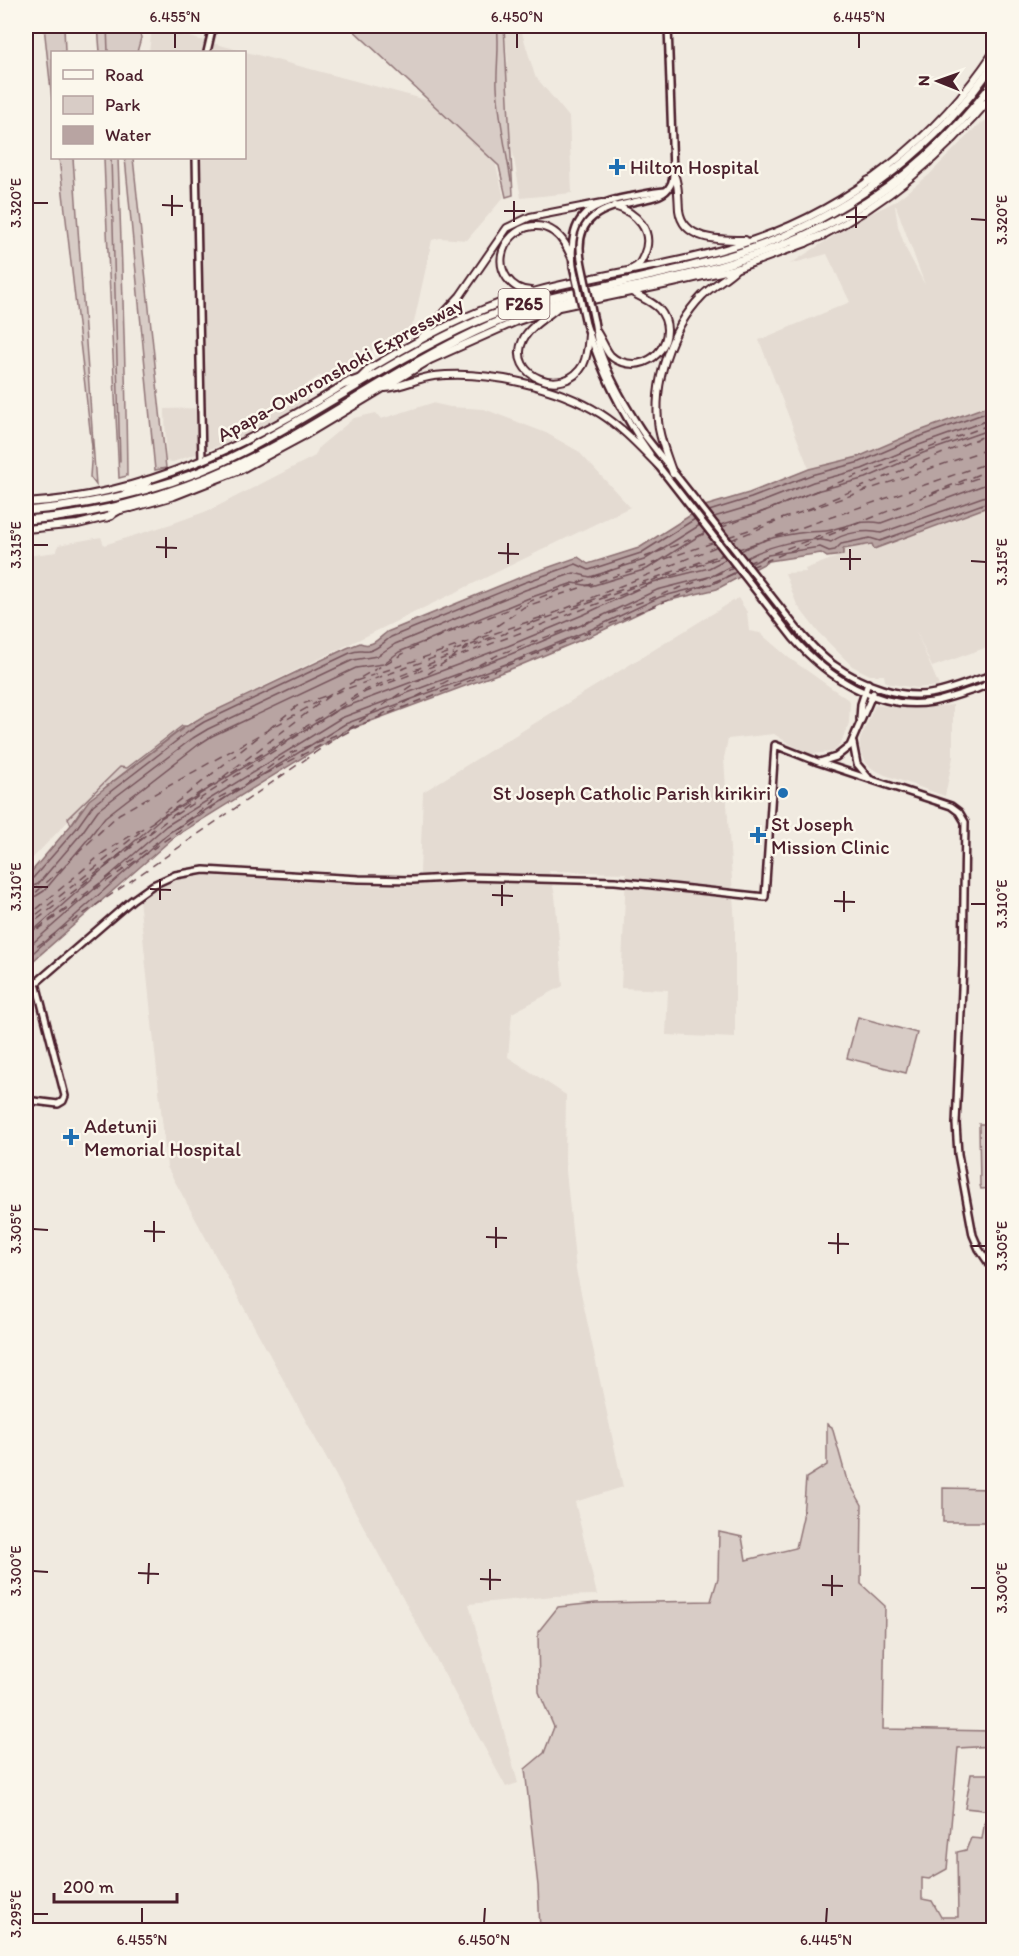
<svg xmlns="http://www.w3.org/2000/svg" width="1019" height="1956" font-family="Itim,sans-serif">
<rect width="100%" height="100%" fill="#f0eae0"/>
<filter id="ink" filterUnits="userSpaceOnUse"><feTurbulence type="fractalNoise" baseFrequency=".0167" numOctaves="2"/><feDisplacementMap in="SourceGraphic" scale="12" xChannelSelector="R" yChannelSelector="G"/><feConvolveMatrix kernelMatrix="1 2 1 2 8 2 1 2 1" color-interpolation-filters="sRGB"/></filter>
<g filter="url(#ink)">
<g fill="#e4dbd2" fill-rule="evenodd">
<polygon points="504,26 520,26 535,76 569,117 572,193 521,198 503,98 501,78 508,61"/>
<polygon points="152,27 491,117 496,166 504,197 467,240 440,238 432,240 414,322 410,328 328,377 319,376 306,385 308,403 241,438 173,462 166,461 165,409 204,408 198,158 244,158 244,52 149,52"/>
<path d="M993 115V404L914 433 858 457 809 469 759 340 850 302 827 254 790 264 862 218 894 202 929 175 974 129ZM895 206H896L925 285 906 249 898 226Z"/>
<polygon points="432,403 450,407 484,409 546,433 578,451 630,507 182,726 127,768 120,767 26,865 26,836 31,822 29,814 26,815 26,556 57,552 58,545 101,537 104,545 171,524 210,510 315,456 319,447 354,418 376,413 381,419"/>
<polygon points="993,505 993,645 932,667 915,629 939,686 916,688 891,684 885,681 884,675 870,675 852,666 818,632 797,605 785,573 806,572 805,569 842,555 842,549 872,544 874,549 878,548"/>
<polygon points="738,598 747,612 749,631 760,633 789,658 850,701 849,723 841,743 833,752 811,754 790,744 774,734 728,739 724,758 735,925 735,1038 666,1035 668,990 621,988 626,873 549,871 555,895 563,986 512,1013 508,1057 566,1095 565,1161 576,1270 623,1487 575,1502 597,1595 554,1596 469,1604 518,1783 506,1787 167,1167 139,899 156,887 177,878 231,873 374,886 417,885 420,873 423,792"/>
<polygon points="875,705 911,708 953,705 953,757 945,796 885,775 873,769 866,763 860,750 860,740"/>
</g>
<g fill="#d8ccc6" stroke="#917678" stroke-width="1.5">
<polygon points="44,26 64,26 65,52 52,52 52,100"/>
<polygon points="98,26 139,26 141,38 137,52 100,52"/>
<polygon points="349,26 504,26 513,195 506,197 499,166"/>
<polygon points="59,158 73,158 96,485 90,477 92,447"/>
<path d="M104 158H118C122 264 126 370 127 476L119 478C114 371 108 265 104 158Z"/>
<polygon points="125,158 133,158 166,468 155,470"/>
<polygon points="182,726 185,726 107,786 80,811 71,825 68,818 120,767 127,768"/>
<polygon points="858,1017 917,1033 906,1073 847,1058"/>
<polygon points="979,1124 993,1124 993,1188 981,1189 980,1185"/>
<polygon points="827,1424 832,1427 846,1477 862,1505 861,1584 885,1606 883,1729 993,1731 993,1746 958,1748 947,1869 929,1879 922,1878 922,1899 932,1901 941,1917 958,1917 957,1852 966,1850 971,1838 982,1839 985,1820 993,1817 992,1811 965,1808 971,1774 993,1774 993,1930 540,1930 538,1886 525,1769 544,1753 554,1727 539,1692 538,1632 558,1607 596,1603 711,1601 718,1578 719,1532 742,1537 746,1560 796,1548 803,1517 806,1478 827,1465"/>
<polygon points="943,1488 993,1489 993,1522 943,1522"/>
</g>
<path fill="#b8a4a2" stroke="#8c6f72" stroke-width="1.5" d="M993 404V505L874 549 872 544 843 549V555L827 557 821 553 769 561 717 589 662 602 595 634 516 667 347 730 174 837 26 967V878L71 825 89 800 185 727 202 717 347 648 360 643C372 648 378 639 387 632L521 577 578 557 588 564 639 548 705 506 749 493 809 469 858 457 914 433Z"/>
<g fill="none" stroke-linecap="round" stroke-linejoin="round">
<g stroke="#76545b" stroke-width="1.5">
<polyline points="709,511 751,498 811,475 860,462 916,438 994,410"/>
<polyline points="714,517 754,505 813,482 862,469 919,445 994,418"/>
<polyline points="720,525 757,514 816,491 866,478 923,453 994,428"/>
<path d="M741 551C764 538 782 535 808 532 815 531 825 532 831 530 847 525 864 520 881 523L984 485 994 484"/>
<path d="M746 558C766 547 809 534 831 542 843 533 866 529 881 533L994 493"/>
<polyline points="751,564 768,555 820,547 829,551 835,550 841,544 870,538 880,541 994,500"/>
<path d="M26 881 33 878 76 829 93 805 188 732 204 722 350 653C360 649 360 652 369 651 378 649 384 642 391 637L523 583 576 564 589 570 641 553 695 519"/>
<polyline points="26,889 38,884 81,834 98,810 193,738 208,729 353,660 377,656 395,644 525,590 574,573 590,577 644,560 700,525"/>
<polyline points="26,898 36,896 44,891 88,839 105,817 198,745 212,736 356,668 383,664 399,652 529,598 573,583 591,586 647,569 705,532"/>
<polyline points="26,937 161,818 337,710 508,646 585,614 653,582 709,568 726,559"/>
<polyline points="26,949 166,826 341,718 511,654 589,622 657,590 712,576 731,566"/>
<polyline points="26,959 170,832 345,724 514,661 592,629 660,597 715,583 736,572"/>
</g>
<g stroke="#8c6f72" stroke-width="1.5">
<polyline points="107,26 108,52"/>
<path d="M497 26C500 46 496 67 497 87 499 119 506 150 511 181"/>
<polyline points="111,158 120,461"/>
</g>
<g stroke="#704e55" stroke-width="1.5" stroke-dasharray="8 6" stroke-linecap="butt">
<polyline points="930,495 994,472"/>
<polyline points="806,510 994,432"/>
<polyline points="720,528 994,423"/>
<polyline points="728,537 994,447"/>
<polyline points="731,540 776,522"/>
<polyline points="736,550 994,461"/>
<polyline points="731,553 758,543"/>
<polyline points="747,563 866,519"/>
<polyline points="751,567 994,468"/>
<polyline points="575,606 723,554"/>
<polyline points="533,623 732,552"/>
<polyline points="481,638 542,617"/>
<polyline points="471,645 495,636"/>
<polyline points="462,651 718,546"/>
<polyline points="448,660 719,558"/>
<polyline points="356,681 474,640"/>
<polyline points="335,693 464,647"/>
<polyline points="379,716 500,654 734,568"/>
<polyline points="270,728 297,706 325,696"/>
<polyline points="350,729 738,572"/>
<polyline points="342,735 359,726"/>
<polyline points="223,777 329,696"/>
<polyline points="251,781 329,741"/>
<polyline points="175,815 365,692 441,663"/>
<polyline points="153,821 262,734"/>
<polyline points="83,882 154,829"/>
<polyline points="26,902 119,814 422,643 707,533"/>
<polyline points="26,918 103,853 363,691 454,654"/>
<polyline points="26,923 140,832"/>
<polyline points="26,928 205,791"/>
<polyline points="26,937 216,799 238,788"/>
<polyline points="26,938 288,754 343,732"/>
<polyline points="26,954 524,607 715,542"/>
</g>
<defs>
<g id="secondary">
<polyline points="207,52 213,26"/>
<polyline points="196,158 202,461"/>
<path d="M582 265C571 213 605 208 646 199 655 197 665 195 670 186 673 182 673 177 673 172L668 26"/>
<path d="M573 266C568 220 584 205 628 197 640 195 652 192 665 191"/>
<path d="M594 321C596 329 596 337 598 344 608 377 626 407 645 436L798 630C809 642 820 656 834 665 861 684 902 701 935 693 955 689 973 680 993 675"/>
<path d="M586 324C601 371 621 413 650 454"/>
<path d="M657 464 793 638C827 677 878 711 932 702 947 699 963 693 977 689L984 686 993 675"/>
<polyline points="860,719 861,704 868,683"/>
<polyline points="853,743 857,764 868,777"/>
<polyline points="820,762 836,757 850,746 873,693"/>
<polyline points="26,1100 58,1104 63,1101 65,1096 36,983 132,900 153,885 175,875 204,870 359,879 413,880 466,877 615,881 765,897 775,745 818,762 951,806 959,812 965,822 963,966 956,1124 958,1154 973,1235 979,1249 994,1271"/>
</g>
<g id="primary">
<path d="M673 172C679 184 678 197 679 210 683 241 720 240 745 240"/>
<path d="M614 206C636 212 655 231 644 255 641 262 639 266 632 269"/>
<path d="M821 236C888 202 946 152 994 94"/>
<path d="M531 291C521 291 513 286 507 278 487 249 525 211 554 232 563 238 568 249 572 258"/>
<path d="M556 309C545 318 529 327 523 340 506 376 564 399 583 365 588 355 588 345 589 334"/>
<path d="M596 331C601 338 605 349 610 355 613 358 618 361 622 362 654 373 681 335 659 309 653 302 640 297 632 292"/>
<polyline points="421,338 460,296 507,228 530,217 602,203"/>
<path d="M368 370C421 338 478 307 537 291 609 272 684 264 754 240 851 207 938 137 994 52"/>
<path d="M385 388C402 387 417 378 434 376 486 370 557 386 601 414 623 428 641 448 659 466"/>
<path d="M673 474C668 459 662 445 659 429 652 384 670 329 702 296 712 286 725 279 735 270"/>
<path d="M26 503C145 496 250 444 350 381"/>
<polyline points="131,508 174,496 240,470 307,434 430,360 515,322 559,307 673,283 738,268 806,243"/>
<polyline points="26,529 78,524 111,516"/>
</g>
<g id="highway">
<polyline points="970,114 984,104"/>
<polyline points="878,179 888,167"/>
<polyline points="868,181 882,177"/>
<polyline points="795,242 806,242 823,235"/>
<polyline points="360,379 371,368"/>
<polyline points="346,384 365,377"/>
<polyline points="124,488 137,491"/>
<polyline points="136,491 148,481"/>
<polyline points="118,510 135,506"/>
<path d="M26 511C102 504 177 487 246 450 323 409 395 358 475 322 522 301 573 294 623 282 670 271 720 261 765 244 857 208 939 145 994 63"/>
<polyline points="107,517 122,508"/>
<path d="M26 520C116 514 205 485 284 441 353 402 419 356 492 324 546 301 604 294 661 281 801 251 905 199 994 82"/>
</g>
</defs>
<use href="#secondary" stroke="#4a1f2b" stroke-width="10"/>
<use href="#primary" stroke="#4a1f2b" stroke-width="10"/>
<use href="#highway" stroke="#4a1f2b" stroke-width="11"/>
<use href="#secondary" stroke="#fbf7ec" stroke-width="5"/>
<use href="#primary" stroke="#fbf7ec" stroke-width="6"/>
<use href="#highway" stroke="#fbf7ec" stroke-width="7"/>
<defs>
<g id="secondary-bridge">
<polyline points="582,265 594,321"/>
<polyline points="573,266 586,324"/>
</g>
</defs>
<use href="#secondary-bridge" stroke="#4a1f2b" stroke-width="10" stroke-linecap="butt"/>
<use href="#secondary-bridge" stroke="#fbf7ec" stroke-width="5"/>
</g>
</g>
<path fill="none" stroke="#4a1f2b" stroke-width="2" d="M175 48V33M517 48V33M859 48V33M33 203H48M162 205 183 206M504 211H525M172 216V195M846 217H867M971 219 986 220M514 222V201M856 228V207M33 545H48M156 547 177 548M498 553 519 554M166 558V537M840 559H861M971 561 986 562M508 564V543M850 570V549M33 887H48M150 889 171 890M492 895 513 896M160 900V879M834 901 855 902M971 904H986M502 906V885M844 912V891M33 1229 48 1230M144 1231 165 1232M486 1237 507 1238M154 1242V1221M828 1243 849 1244M971 1246H986M496 1248V1227M838 1254V1233M33 1571 48 1572M138 1573 159 1574M480 1579 501 1580M148 1584 149 1563M822 1585 843 1586M971 1588H986M490 1590V1569M832 1596V1575M33 1914H48M142 1923V1908M484 1923 485 1908M826 1923 827 1908"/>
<g fill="#1f6fb2" stroke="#fbf7ec" stroke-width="2">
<path d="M614 158h6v6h6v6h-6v6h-6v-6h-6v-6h6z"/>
<circle cx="783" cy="793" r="6"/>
<path d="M755 826h6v6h6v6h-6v6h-6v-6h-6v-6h6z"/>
<path d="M68 1128h6v6h6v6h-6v6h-6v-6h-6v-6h6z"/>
</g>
<g text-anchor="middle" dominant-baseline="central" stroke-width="5" stroke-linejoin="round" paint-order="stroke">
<rect fill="#fbf7ec" stroke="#7f6065" stroke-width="1.5" x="498.5" y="289" width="51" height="30" rx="4.5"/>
<g font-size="18" font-weight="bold" fill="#4a1f2b">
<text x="524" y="304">F265</text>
</g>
<g font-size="20" fill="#4a1f2b" stroke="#fbf7ec" text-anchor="start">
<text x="630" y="167">Hilton Hospital</text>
<text x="771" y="793" text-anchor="end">St Joseph Catholic Parish kirikiri</text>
<text x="771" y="824">St Joseph<tspan x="771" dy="23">Mission Clinic</tspan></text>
<text x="84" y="1126">Adetunji<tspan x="84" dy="23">Memorial Hospital</tspan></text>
</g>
<g font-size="20" fill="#4a1f2b" stroke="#fbf7ec">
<text transform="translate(340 369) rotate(-29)">Apapa-Oworonshoki Expressway</text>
</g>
</g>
<rect width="1019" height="1956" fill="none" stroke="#fbf7ec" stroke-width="66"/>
<rect x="51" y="51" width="195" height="108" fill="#fbf7ec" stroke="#b4a19f" stroke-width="1.5"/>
<rect x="63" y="70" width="30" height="9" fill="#fbf7ec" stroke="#b4a19f" stroke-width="1.5"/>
<text x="105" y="81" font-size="18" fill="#4a1f2b">Road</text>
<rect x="63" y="96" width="30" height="18" fill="#d8ccc6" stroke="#b4a19f" stroke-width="1.5"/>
<text x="105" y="111" font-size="18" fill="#4a1f2b">Park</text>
<rect x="63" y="126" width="30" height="18" fill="#b8a4a2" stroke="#b4a19f" stroke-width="1.5"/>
<text x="105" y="141" font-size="18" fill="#4a1f2b">Water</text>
<g transform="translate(938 81) rotate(271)" stroke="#fbf7ec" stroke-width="4.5" paint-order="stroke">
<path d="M0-4.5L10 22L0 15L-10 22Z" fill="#4a1f2b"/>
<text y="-9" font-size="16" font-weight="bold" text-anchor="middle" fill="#4a1f2b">N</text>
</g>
<path d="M54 1893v9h123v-9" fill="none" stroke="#4a1f2b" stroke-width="3"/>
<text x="63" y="1893" font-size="18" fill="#4a1f2b" stroke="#fbf7ec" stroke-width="4.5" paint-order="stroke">200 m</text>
<rect x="33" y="33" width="953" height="1890" fill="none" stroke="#4a1f2b" stroke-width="2"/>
<g font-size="15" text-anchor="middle" fill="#4a1f2b">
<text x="175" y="22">6.455°N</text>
<text x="517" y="22">6.450°N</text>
<text x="859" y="22">6.445°N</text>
<text transform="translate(16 203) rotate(-90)" y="5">3.320°E</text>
<text transform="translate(1002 220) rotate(-90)" y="5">3.320°E</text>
<text transform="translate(16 545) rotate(-90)" y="5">3.315°E</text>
<text transform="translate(1002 562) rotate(-90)" y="5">3.315°E</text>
<text transform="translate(16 887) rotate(-90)" y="5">3.310°E</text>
<text transform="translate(1002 904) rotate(-90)" y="5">3.310°E</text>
<text transform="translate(16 1229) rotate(-90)" y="5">3.305°E</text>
<text transform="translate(1002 1246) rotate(-90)" y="5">3.305°E</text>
<text transform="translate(16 1571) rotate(-90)" y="5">3.300°E</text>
<text transform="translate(1002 1588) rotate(-90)" y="5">3.300°E</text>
<text transform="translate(16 1914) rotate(-90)" y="5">3.295°E</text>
<text x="142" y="1945">6.455°N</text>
<text x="484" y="1945">6.450°N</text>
<text x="826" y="1945">6.445°N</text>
</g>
</svg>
